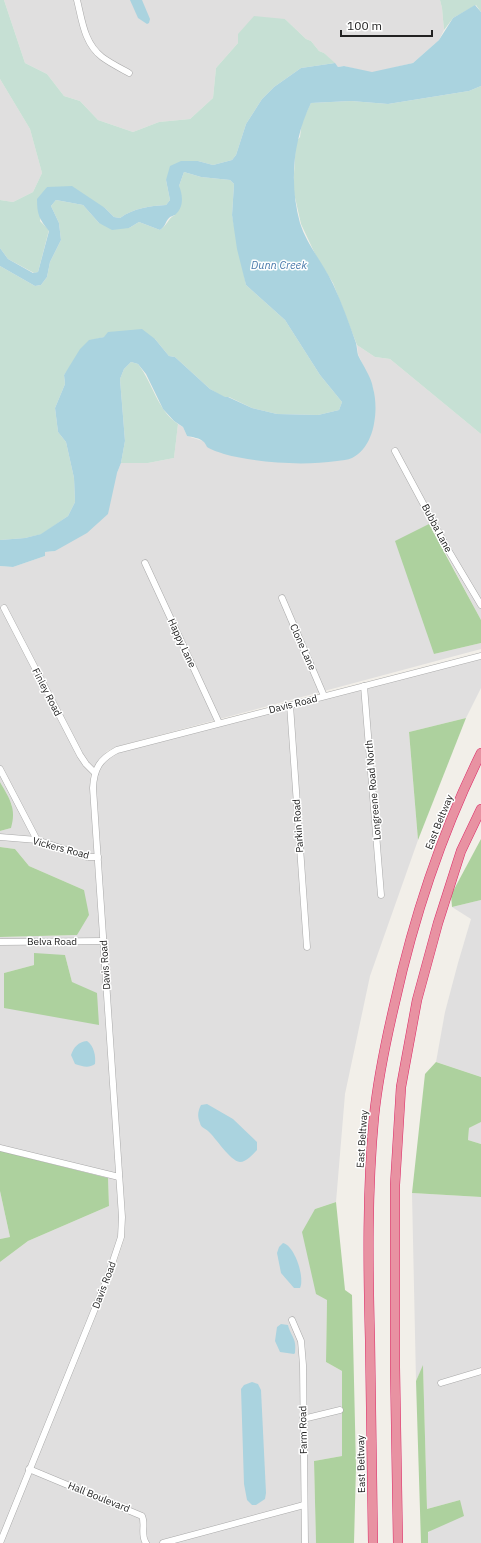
<svg xmlns="http://www.w3.org/2000/svg" width="481" height="1543" font-family="'IBM Plex Sans',sans-serif">
<rect width="100%" height="100%" fill="#f2efe9"/>
<g fill="#e0dfdf" fill-rule="evenodd">
<polygon points="4,0 440,0 442,8 444,30 439,40 413,63 372,73 344,66 338,67 324,53 319,51 311,41 306,39 285,19 238,43 216,68 213,98 190,119 159,122 133,132 98,120 80,101 64,96 47,74 25,63"/>
<polygon points="0,79 30,129 42,173 33,192 13,202 0,200"/>
<path d="M357 345 375 357 390 359 481 434V620L430 524 434 654 481 643V649L119 746 107 751 91 771 90 788 119 1214V1230L117 1244 113 1257 0 1536V1262L28 1241 109 1206 108 1178 0 1151V937L77 935 84 890 29 866 15 849 0 847V831L11 828 12 805 0 782V566L13 567 45 556V552L55 551 117 473 121 463H148L174 458 178 424 183 427 187 436 203 441 374 424 375 410 373 388 358 354ZM65 955 72 982 4 973 34 965Z"/>
<polygon points="481,659 481,688 466,718 409,732 418,840 370,976 345,1094 336,1202 315,1209 327,1300 326,1362 342,1371 342,1456 314,1461 316,1543 3,1543 115,1267 124,1239 125,1224 95,788 98,773 101,766 106,760 119,752"/>
<polygon points="481,900 481,1077 436,1062 445,1012 458,963 471,919 452,907"/>
<polygon points="481,1122 481,1144 468,1140 469,1128"/>
<polygon points="0,1191 10,1237 0,1239"/>
<polygon points="412,1193 481,1197 481,1543 428,1543 428,1533 460,1500 427,1509 423,1366 416,1381"/>
</g>
<g fill="#add19e">
<polygon points="429,524 481,620 481,643 434,654 395,541"/>
<polygon points="466,718 418,840 409,732"/>
<path d="M0 782C9 798 17 808 11 828L0 831Z"/>
<polygon points="481,839 481,900 452,907 451,895"/>
<polygon points="0,847 15,849 29,866 84,890 89,915 77,935 0,937"/>
<polygon points="34,953 65,955 72,982 97,993 99,1025 4,1008 4,973 34,965"/>
<polygon points="436,1062 481,1077 481,1122 469,1128 468,1140 481,1144 481,1197 412,1193 425,1074"/>
<polygon points="0,1151 108,1178 109,1206 28,1241 0,1262 0,1239 10,1237 0,1191"/>
<polygon points="336,1202 345,1290 352,1295 356,1467 354,1543 316,1543 314,1461 342,1456 342,1371 326,1362 327,1300 316,1294 302,1232 315,1209"/>
<polygon points="423,1365 427,1509 460,1500 464,1516 428,1532 428,1543 421,1543 416,1381"/>
</g>
<g fill="#c6e0d4">
<path d="M0 0H4L25 63 47 74 64 96 80 101 98 120 133 132 159 122 190 119 213 98 216 68 238 43V34L254 16 285 19 306 39 311 41 319 51 324 53 335 63 301 68 274 87 262 99 246 124 236 155 232 160 213 165 198 161 166 180 170 200 166 205C149 206 134 208 120 218L114 217 105 208 47 187 40 221 49 230 38 272 34 273 8 259 0 248V200L13 202 33 192 42 173 30 129 0 79Z"/>
<polygon points="440,0 481,0 481,12 476,5 453,18 444,30 442,8"/>
<polygon points="481,86 481,434 390,359 375,357 357,345 333,283 316,256 301,224 294,193 294,174 296,142 300,137 302,121 311,103 351,101 388,104 469,91"/>
<path d="M184 172 201 177 230 180 234 184 232 215 246 285 285 320 320 375 342 402 339 410 318 415 277 414 252 408 229 397 225 398 210 389 175 357 169 356 155 339 104 337 89 341 64 375 65 384 55 408 58 432 66 442 74 478 75 502 68 516 42 534 25 538 0 540V266L35 286 41 285 47 277 50 262 61 240 59 223 51 206 56 200 83 205 99 223 129 228 139 222 160 230C168 225 167 219 175 215L179 186Z"/>
<path d="M131 362 138 364C153 383 157 410 178 424L174 458 148 463H121L125 441 120 379 124 369Z"/>
</g>
<g fill="#aad3df">
<polygon points="130,0 142,0 150,19 149,23 147,24 138,18"/>
<path d="M475 5 481 12V86L469 91 388 104 351 101 311 103C293 140 289 183 300 223 307 245 323 263 333 284 342 303 349 323 356 343 357 347 357 351 358 355 363 366 371 376 373 388 379 410 375 447 352 458 348 460 342 460 337 461 303 466 257 463 224 454 219 452 211 450 207 447 206 445 205 443 204 442 200 438 192 437 187 436L183 427 174 421 163 409 146 374 138 364 131 362 124 369 120 379 125 441 121 463 117 473 108 514 87 533 55 551 45 552V556L13 567 0 566V540L25 538 41 534 68 516 75 502 74 478 66 442 58 432 55 408 65 384 64 375 80 349 89 340 104 337 108 332 142 329 155 339 169 356 175 357 210 389 225 397H228L252 408 277 414 318 415 339 410 342 402 320 375 285 320 246 285 237 249 232 215 234 184 230 180 201 177 184 172 179 186C183 195 184 208 175 215 173 216 171 216 169 218 165 222 166 226 160 230L139 222 129 228 112 230 99 223 83 205 56 200 51 206 59 223 61 240 50 262 47 277 41 285 35 286 0 266V248L8 259 33 273 38 272 49 231C39 219 37 214 37 199L47 187 72 186 105 208 114 217 120 218C134 208 149 206 166 205L170 200 166 180 170 166 181 161H198L213 165 232 160 236 155 246 124 262 99 274 87 301 68 335 63 338 67 344 66 372 72 413 63 439 40 453 18Z"/>
<path d="M87 1041C94 1046 96 1056 95 1064 88 1069 82 1066 75 1064L71 1055C74 1047 78 1042 87 1041Z"/>
<path d="M207 1104 233 1119 257 1142V1150C253 1154 247 1162 240 1162 230 1161 216 1138 208 1131 205 1128 201 1128 200 1123 197 1116 198 1111 201 1105Z"/>
<path d="M283 1243C295 1246 305 1278 300 1288H294L281 1273 277 1253 279 1247Z"/>
<path d="M281 1324 288 1325C291 1337 297 1338 295 1353L294 1354 280 1352 275 1341 277 1327Z"/>
<polygon points="252,1382 258,1384 261,1390 266,1493 265,1499 256,1505 252,1505 247,1500 244,1484 241,1389 244,1385"/>
</g>
<g fill="none" stroke-linecap="round" stroke-linejoin="round">
<defs>
<g id="minor">
<path d="M77 0C82 20 84 43 102 57 110 63 120 68 129 73"/>
<polyline points="395,451 447,548 481,605"/>
<polyline points="145,563 219,723"/>
<polyline points="282,598 324,696"/>
<polyline points="4,608 80,755 86,764 95,773"/>
<polyline points="364,686 381,895"/>
<polyline points="290,705 307,947"/>
<polyline points="0,769 37,840"/>
<polyline points="0,837 37,840 87,857 98,857"/>
<polyline points="0,942 104,941"/>
<polyline points="0,1148 119,1177"/>
<polyline points="292,1320 301,1341 303,1365 305,1543"/>
<polyline points="441,1383 481,1371"/>
<polyline points="303,1419 340,1410"/>
<path d="M29 1469 142 1516C146 1524 140 1535 146 1543"/>
<path d="M0 1543 107 1279 121 1237 122 1217 93 788C94 768 100 759 117 750L481 656"/>
<polyline points="163,1543 304,1505"/>
</g>
<g id="highway">
<path d="M373 1543C372 1475 371 1408 370 1340 368 1266 367 1191 374 1117 378 1078 386 1040 395 1002 414 916 442 832 481 753"/>
<polyline points="398,1543 395,1367 395,1185 401,1087 417,1000 438,923 461,851 481,809"/>
</g>
</defs>
<use href="#minor" stroke="#a9a9a9" stroke-width="7"/>
<use href="#highway" stroke="#dc2a67" stroke-width="10"/>
<use href="#minor" stroke="#fff" stroke-width="6"/>
<use href="#highway" stroke="#e892a2" stroke-width="9"/>
</g>
<g text-anchor="middle" dominant-baseline="central" stroke-width="3" stroke-linejoin="round" paint-order="stroke">
<g font-size="10" fill="#222" stroke="#fff">
<text transform="translate(437 528) rotate(62)">Bubba Lane</text>
<text transform="translate(182 643) rotate(65)">Happy Lane</text>
<text transform="translate(303 647) rotate(66)">Clone Lane</text>
<text transform="translate(47 692) rotate(63)">Finley Road</text>
<text transform="translate(293 704) rotate(-14)">Davis Road</text>
<text transform="translate(373 790) rotate(-95)">Longreene Road North</text>
<text transform="translate(439 822) rotate(-68)">East Beltway</text>
<text transform="translate(298 826) rotate(-94)">Parkin Road</text>
<text transform="translate(61 848) rotate(15)">Vickers Road</text>
<text x="52" y="941">Belva Road</text>
<text transform="translate(105 965) rotate(-94)">Davis Road</text>
<text transform="translate(362 1139) rotate(-86)">East Beltway</text>
<text transform="translate(104 1285) rotate(-69)">Davis Road</text>
<text transform="translate(303 1430) rotate(-91)">Farm Road</text>
<text transform="translate(361 1464) rotate(-91)">East Beltway</text>
<text transform="translate(99 1497) rotate(22)">Hall Boulevard</text>
</g>
<g font-size="11" font-style="italic" fill="#4a7aab" stroke="#fff">
<text x="279" y="265">Dunn Creek</text>
</g>
</g>
<path d="M341 30v6h91v-6" fill="none" stroke="#222222" stroke-width="2"/>
<text x="347" y="30" font-size="12" fill="#222222" stroke="#ffffff" stroke-width="3" paint-order="stroke">100 m</text>
</svg>
